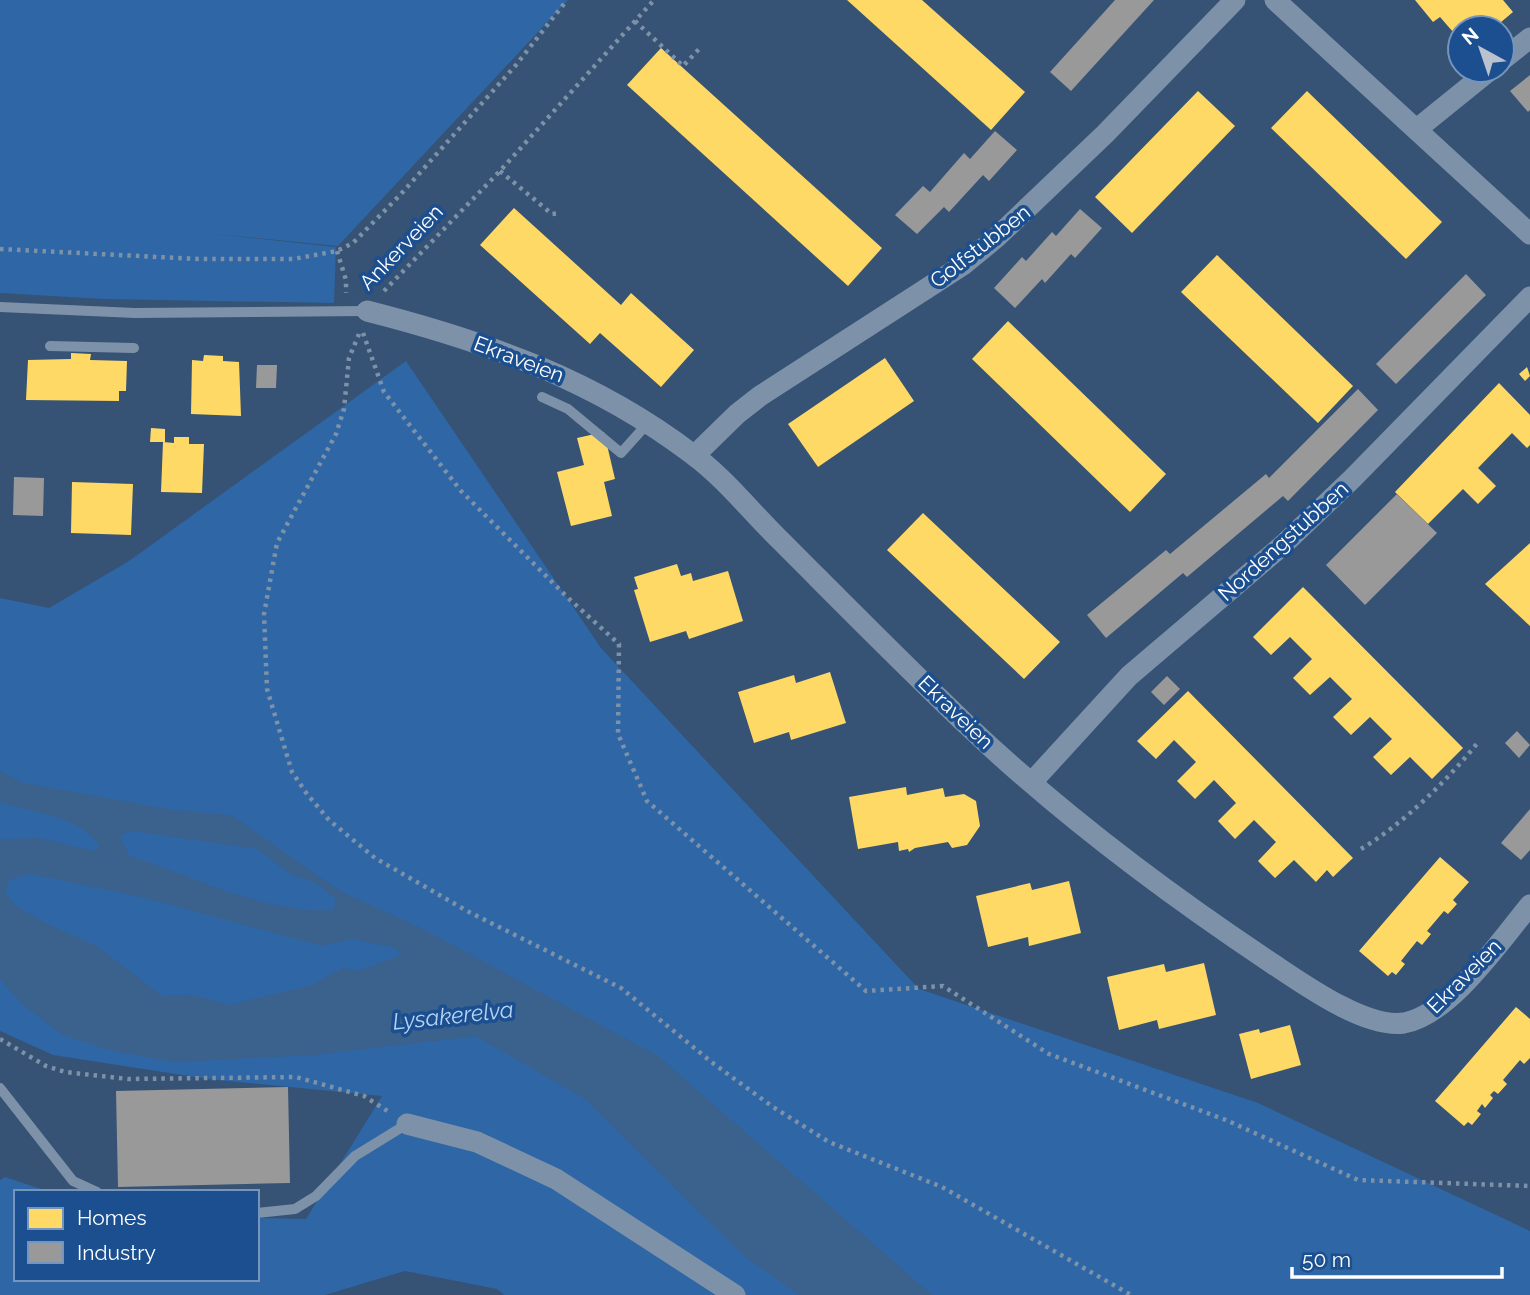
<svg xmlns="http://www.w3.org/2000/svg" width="1530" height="1295" font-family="Raleway,sans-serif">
<rect width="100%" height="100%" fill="#365274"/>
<g fill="#2f66a5">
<polygon points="0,0 568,0 338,246 214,234 336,247 334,303 104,299 0,293"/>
<polygon points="406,361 601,648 919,989 1258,1103 1530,1231 1530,1295 504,1295 497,1289 405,1271 325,1295 0,1295 0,1180 5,1177 50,1192 16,1192 16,1279 257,1279 257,1218 306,1219 382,1096 208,1079 53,1055 0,1031 0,598 49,608 129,561"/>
</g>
<path fill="#3b618d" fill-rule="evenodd" d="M0 771 23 783 173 810 231 815 340 891 425 930 658 1056 932 1295H799L743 1255 585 1099 476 1036 314 1055 173 1062 108 1050 63 1035 23 1005 0 979V839L39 838 93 851 100 847C81 815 33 814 0 802ZM131 831 257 849 289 873 318 884 336 899 333 910C262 914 195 876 129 856L120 835ZM30 874 142 897 322 946 353 939 396 948 401 955 358 971 343 968 312 985 229 1005 193 995 162 996 97 946 45 923 15 905 5 892 10 879Z"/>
<g fill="#ffd966">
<polygon points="847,0 922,0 1025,92 991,130"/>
<polygon points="1415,0 1503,0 1513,12 1494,28 1460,28 1460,40 1440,17 1433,22"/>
<polygon points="661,48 882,248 848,286 627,85"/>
<polygon points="1198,91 1235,126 1132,233 1095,197"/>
<polygon points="1307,91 1442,222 1406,259 1271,128"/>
<polygon points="514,208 621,305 631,293 694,350 661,387 600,333 590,344 480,245"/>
<polygon points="1217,255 1353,386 1318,423 1181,292"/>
<polygon points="1008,321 1166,474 1130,512 972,359"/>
<polygon points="71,353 91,354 90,360 127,361 126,391 119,391 119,401 26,400 28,360 71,359"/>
<polygon points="204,355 223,356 223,361 239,362 241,416 191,414 192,360 203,361"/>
<polygon points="885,358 914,401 818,467 788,424"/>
<polygon points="1527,367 1530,376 1525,381 1519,374"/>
<polygon points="1499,383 1530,415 1530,445 1527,448 1512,433 1478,468 1496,486 1478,504 1463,489 1428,524 1395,492"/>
<polygon points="151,428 165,429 165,442 150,442"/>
<polygon points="604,432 615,479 604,482 612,516 571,526 557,472 584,465 577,438"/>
<polygon points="174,437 189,437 189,444 204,444 202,493 161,492 163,442 174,443"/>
<polygon points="72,482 133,484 131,535 71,533"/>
<polygon points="923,513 1060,642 1024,679 887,550"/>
<polygon points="1530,543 1530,626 1485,584"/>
<polygon points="677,564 681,576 691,573 693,581 728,571 743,621 689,639 686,631 650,642 634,590 638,589 634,577"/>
<polygon points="1303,587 1463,748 1432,779 1410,757 1391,775 1373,757 1392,739 1370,717 1351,735 1333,717 1352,699 1330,677 1310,695 1293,678 1312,659 1290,637 1271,655 1253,637"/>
<polygon points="830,672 846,723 791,740 789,732 754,743 738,692 794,675 796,683"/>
<polygon points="1188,691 1353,858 1333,877 1327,870 1316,882 1294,860 1275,878 1258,861 1276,842 1254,820 1235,839 1218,821 1236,803 1214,780 1195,799 1177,781 1196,762 1174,740 1156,759 1137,741"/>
<polygon points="906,787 907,795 943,788 945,797 964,794 976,801 980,826 967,845 952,848 948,842 915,848 909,852 908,849 899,851 898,842 858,849 849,797"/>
<polygon points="1440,857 1469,882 1453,900 1457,904 1448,914 1444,911 1427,931 1431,934 1422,945 1417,941 1401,961 1405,964 1396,975 1392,972 1388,976 1359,951"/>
<polygon points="1069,881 1081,933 1029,946 1028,937 988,947 976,896 1030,883 1032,890"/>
<polygon points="1204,963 1216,1015 1159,1029 1157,1020 1119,1030 1107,977 1164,964 1166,972"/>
<polygon points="1516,1007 1530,1019 1530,1058 1524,1064 1520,1060 1503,1080 1507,1084 1498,1094 1494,1091 1490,1095 1493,1098 1485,1108 1482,1104 1477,1111 1481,1114 1472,1125 1468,1122 1464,1126 1435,1101"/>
<polygon points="1290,1025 1301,1065 1251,1079 1239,1034 1259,1029 1260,1033"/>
</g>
<g fill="#999">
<polygon points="1115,0 1154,0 1071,91 1050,72"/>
<polygon points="1530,75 1530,110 1528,112 1510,91"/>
<polygon points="995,131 1017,150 989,181 983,175 949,212 944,207 917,234 895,215 923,186 930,192 964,153 970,159"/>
<polygon points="1080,209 1102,228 1075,258 1071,254 1045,283 1042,279 1015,308 994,288 1022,257 1026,261 1052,232 1056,236"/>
<polygon points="1466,274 1486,295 1396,384 1376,364"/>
<polygon points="257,365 277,365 276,388 256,388"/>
<polygon points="1358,389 1378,410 1288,501 1283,496 1187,577 1183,573 1106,638 1087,615 1166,550 1170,554 1266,474 1269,478"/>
<polygon points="14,477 44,478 43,516 13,515"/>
<polygon points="1397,494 1437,533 1365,605 1326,565"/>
<polygon points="1167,676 1180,689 1164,705 1151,692"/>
<polygon points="1517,731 1530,745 1519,758 1505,743"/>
<polygon points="1530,809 1530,850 1521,860 1501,843"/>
<polygon points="288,1087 290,1183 118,1187 116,1091"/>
</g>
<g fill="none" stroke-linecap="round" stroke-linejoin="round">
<g stroke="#7d92a8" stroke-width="4.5" stroke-dasharray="3.5 5" stroke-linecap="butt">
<polyline points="635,21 683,66 700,48"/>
<polyline points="500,171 552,214 561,213"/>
<polyline points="0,249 198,259 293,259 337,251 353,243 401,194 516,65 567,0"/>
<polyline points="337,251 346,280 346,293"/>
<polyline points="384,291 500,171 654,0"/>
<polyline points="363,333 384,392 461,491 567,597 619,644 618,734 647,801 866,991 943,986 1049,1054 1226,1120 1358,1180 1530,1186"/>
<polyline points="359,334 349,358 344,409 336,434 277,543 264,614 267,689 292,772 307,794 329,820 375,858 469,912 621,988 714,1064 773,1107 829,1142 942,1187 1131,1295"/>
<path d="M1361 849C1402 825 1449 779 1479 741"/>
<polyline points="0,1039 46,1066 65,1072 128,1079 296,1077 364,1096 389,1112"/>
</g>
<g stroke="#7d92a8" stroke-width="10">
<polyline points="0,307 135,313 367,311"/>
<polyline points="50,346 134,348"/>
<polyline points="542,397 568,409 621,453 648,423"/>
<polyline points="0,1088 73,1181 97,1192"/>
<polyline points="257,1213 295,1209 316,1196 355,1156 407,1124"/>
</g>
<g stroke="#7d92a8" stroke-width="21">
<polyline points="1275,0 1530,234"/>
<polyline points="1502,60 1530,38"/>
<polyline points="1417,129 1490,70"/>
<path d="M367 311C485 341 595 380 692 454 725 478 752 513 781 541 843 603 904 665 968 726 1059 812 1162 890 1267 960 1299 981 1364 1029 1404 1023 1450 1015 1501 940 1530 905"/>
<polyline points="695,455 737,414 760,396 963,265 997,237 1105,134 1235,0"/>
<polyline points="1032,782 1129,676 1284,544 1353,478 1530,297"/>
<polyline points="407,1124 477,1142 556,1179 735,1295"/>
</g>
</g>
<g text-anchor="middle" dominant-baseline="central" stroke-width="7" stroke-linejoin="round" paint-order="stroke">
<g font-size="21" fill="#fff" stroke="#1b4f8f">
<text transform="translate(980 246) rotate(-38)">Golfstubben</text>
<text transform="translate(401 247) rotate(-46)">Ankerveien</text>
<text transform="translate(519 359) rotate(21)">Ekraveien</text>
<text transform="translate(1283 541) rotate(-42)">Nordengstubben</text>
<text transform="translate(956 712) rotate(44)">Ekraveien</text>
<text transform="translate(1464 976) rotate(-45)">Ekraveien</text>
</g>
<g font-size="23" font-style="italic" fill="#b5d3f5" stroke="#1b4f8f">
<text transform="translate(453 1015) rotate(-6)">Lysakerelva</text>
</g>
</g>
<rect x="14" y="1190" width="245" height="91" fill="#1b4f8f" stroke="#7695bc" stroke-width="2"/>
<rect x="28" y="1208" width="35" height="21" fill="#ffd966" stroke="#7695bc" stroke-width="2"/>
<text x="77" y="1225" font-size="21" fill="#ffffff">Homes</text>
<rect x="28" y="1242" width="35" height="21" fill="#999999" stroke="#7695bc" stroke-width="2"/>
<text x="77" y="1260" font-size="21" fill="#ffffff">Industry</text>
<g transform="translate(1481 49) rotate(320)"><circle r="33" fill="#1b4f8f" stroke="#7695bc" stroke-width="2"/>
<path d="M0-5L12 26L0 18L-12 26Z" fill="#b9c2ce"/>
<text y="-10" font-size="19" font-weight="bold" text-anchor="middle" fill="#ffffff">N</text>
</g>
<path d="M1292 1267v10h210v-10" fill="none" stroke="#ffffff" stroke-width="3.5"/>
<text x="1302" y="1267" font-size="21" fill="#ffffff" stroke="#1b4f8f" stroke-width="5" paint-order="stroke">50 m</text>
</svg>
